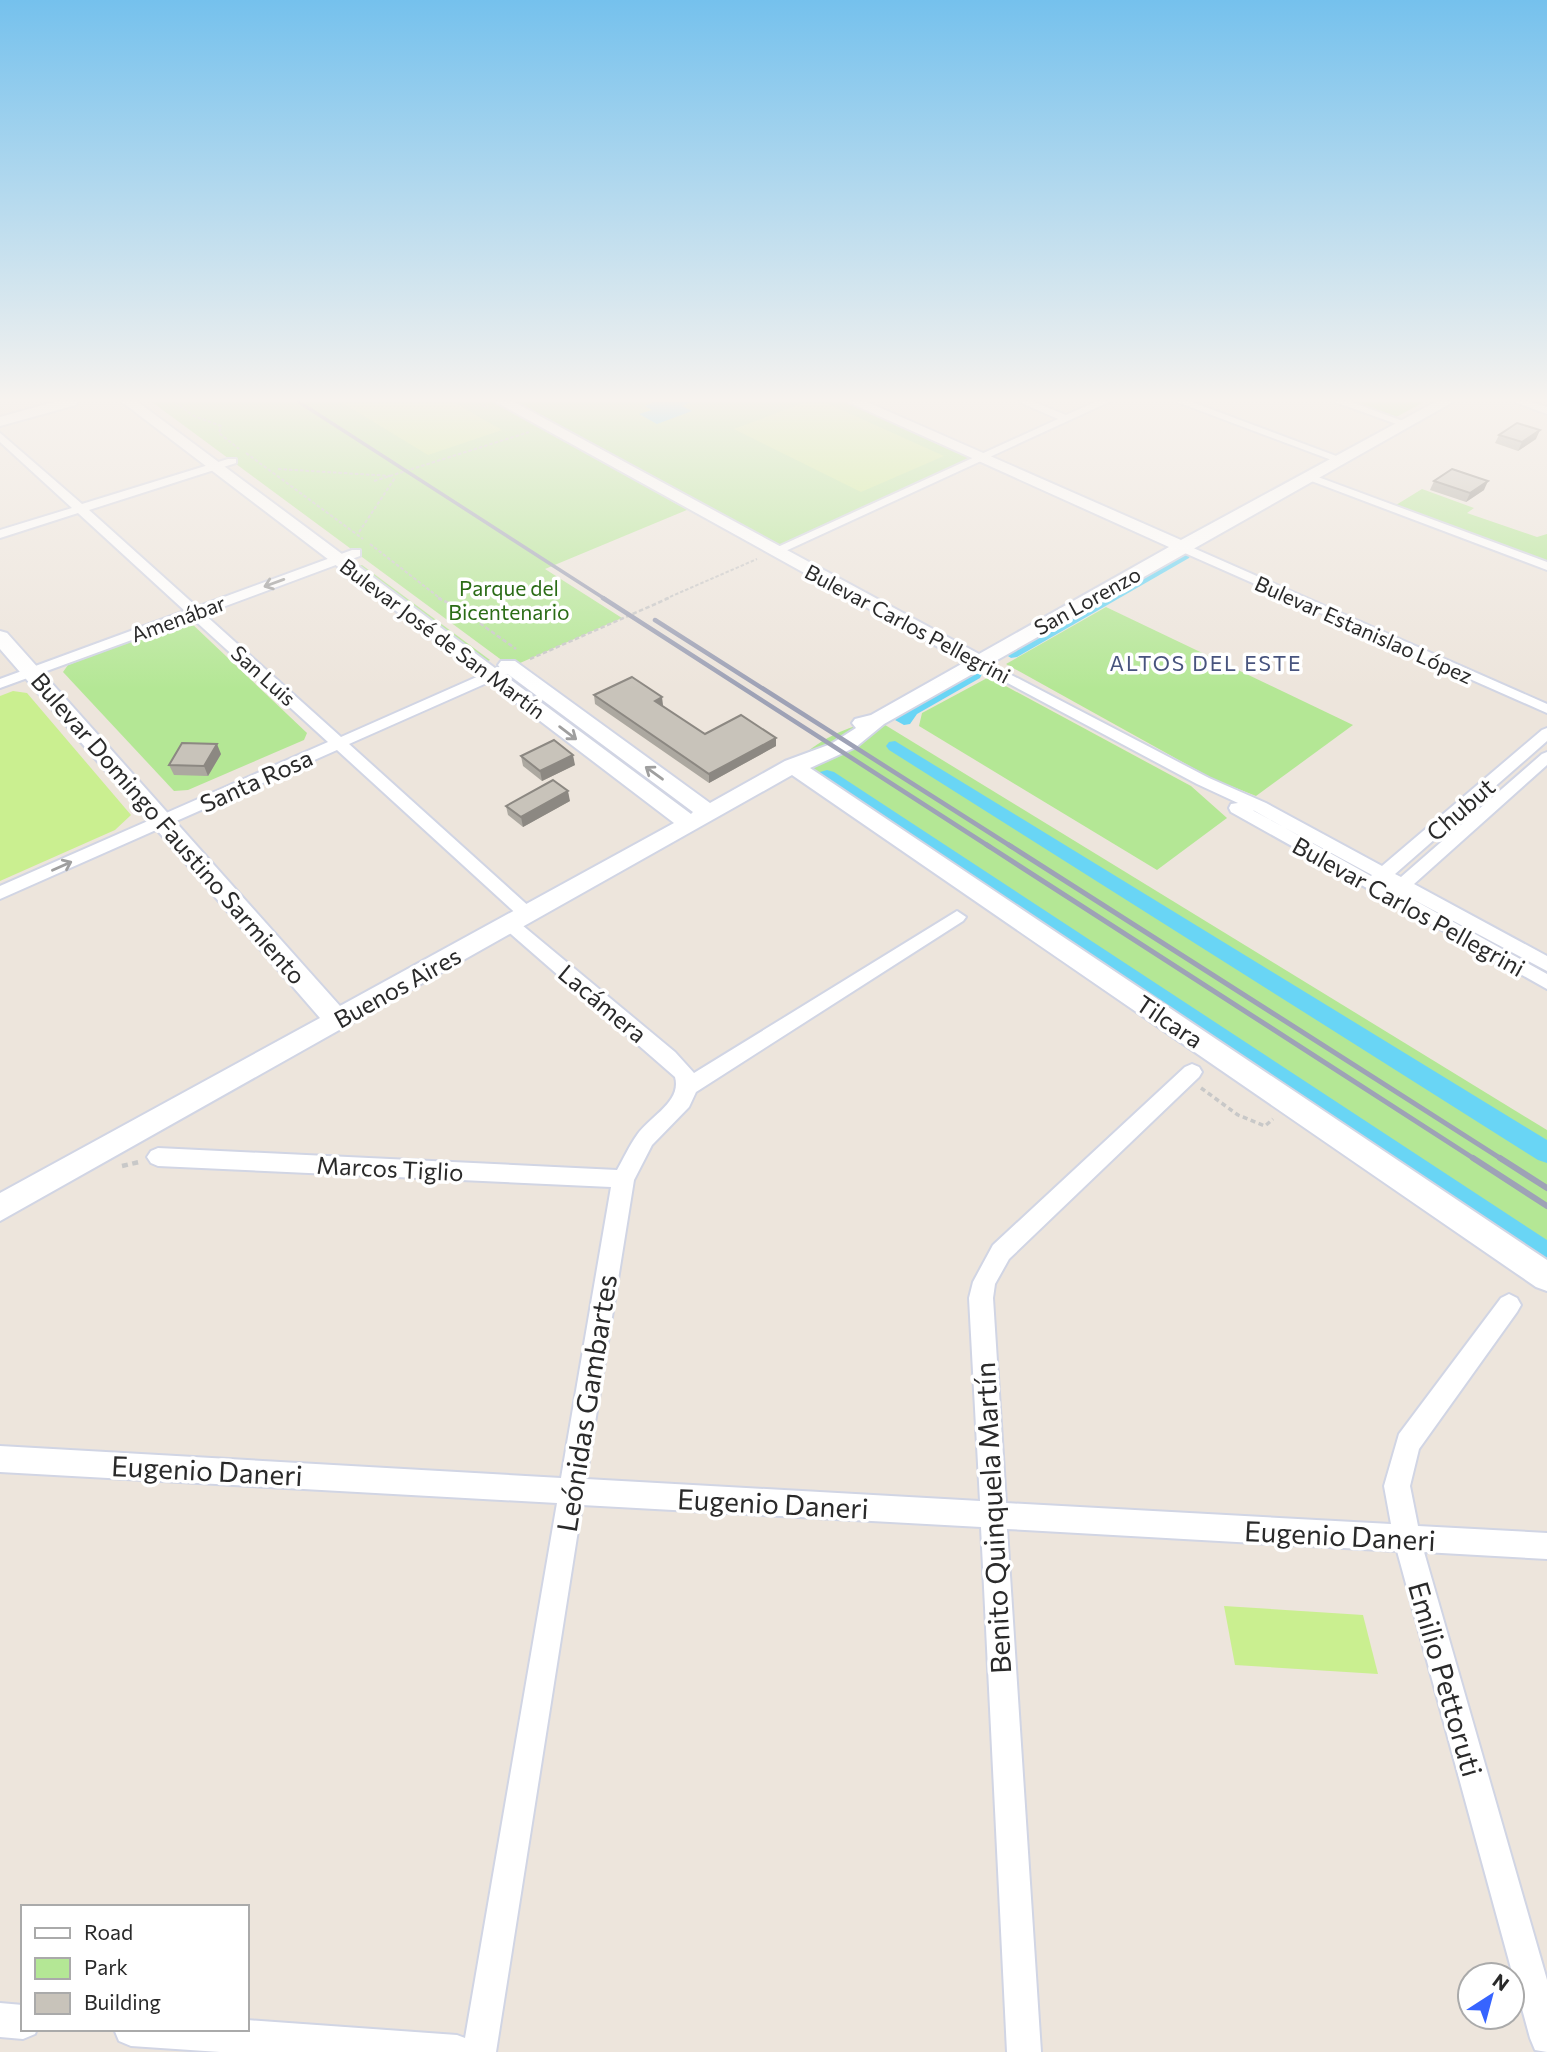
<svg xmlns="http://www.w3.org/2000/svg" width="1547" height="2052" font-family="Commissioner,sans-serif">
<rect width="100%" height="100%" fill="#ede5dc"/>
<g fill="#b4e795">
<polygon points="152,402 855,402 982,457 775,551 694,507 545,569 622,618 511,667"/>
<polygon points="1354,402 1424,402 1396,417"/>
<polygon points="1422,489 1474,508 1467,513 1537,537 1547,534 1547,562 1396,505"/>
<polygon points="362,565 490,660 486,662 358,566"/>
<polygon points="1106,607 1353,725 1256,796 1213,779 1006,664"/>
<polygon points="190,622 307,733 304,740 188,790 174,791 63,672 68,665 180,623"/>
<polygon points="989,677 1191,786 1227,818 1157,870 919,726 922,713"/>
<polygon points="520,682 658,785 654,787 516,684"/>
<path d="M877 720 1547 1130V1277L793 766C814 741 845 727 877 720Z"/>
</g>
<g fill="#caef90">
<polygon points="341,402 453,402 502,430 428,455"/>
<polygon points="806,402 824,402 944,456 861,492 734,429"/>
<polygon points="13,691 27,693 131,815 115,830 0,881 0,696"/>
<polygon points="1224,1606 1363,1615 1378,1674 1235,1665"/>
</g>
<polygon fill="#69d5f5" points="653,402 691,402 682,406 692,411 657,424 639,414 652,410 645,406"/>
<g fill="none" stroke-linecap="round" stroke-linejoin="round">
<g fill="#69d5f5" fill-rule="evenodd">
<polygon points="1184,551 1189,552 1191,555 1189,558 1017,657 1011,658 1003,653"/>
<polygon points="974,669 980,670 982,674 980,678 917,714 910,724 904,725 895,720 905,706"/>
<polygon points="895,741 1547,1140 1547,1163 1538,1160 889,750 886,746 889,742"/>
<polygon points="827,770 834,772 1547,1240 1547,1266 1538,1262 820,780 818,776 820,772"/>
</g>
<defs>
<g id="street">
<polygon points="1019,402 1034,402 1066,415 1095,402 1109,402 779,554 775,555 769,551 1058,419"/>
<polygon points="1177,402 1192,402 1347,460 1337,462"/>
<polygon points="1335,402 1351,402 1411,424 1402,426"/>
<polygon points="1515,402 1531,402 1547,407 1547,414"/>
<polygon points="0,433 82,504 228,459 236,459 236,463 89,510 197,607 352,550 360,550 360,556 204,614 341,737 506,664 516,664 516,670 349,744 533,910 536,914 533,918 521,918 337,750 0,899 0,886 328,742 192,618 0,688 0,679 185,611 78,513 0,538 0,530 72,508 0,442"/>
<polygon points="1310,474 1547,562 1547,570 1306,479 1304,477"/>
<polygon points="1182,543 1547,704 1547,713 1178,550 1176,547"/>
<path d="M977 657 1209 778 1266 803 1382 866 1542 730 1547 728V741L1395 874 1401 877 1542 754 1547 752V765L1414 884 1547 956V971L1403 894 1547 974V989L1231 812 1229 808 1231 804 1238 803 1197 784 972 664 970 661ZM1253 810 1254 811 1372 875 1371 876Z"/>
<path d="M957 911 966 917 963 921 696 1092 689 1107 652 1145 634 1180 586 1479 980 1501 969 1298 973 1282 993 1245 1185 1067 1192 1064 1199 1067 1202 1072 1199 1077 1009 1259 995 1284 993 1298 1006 1503 1391 1524 1384 1486 1399 1434 1501 1298 1509 1294 1517 1298 1521 1305 1517 1312 1419 1449 1410 1486 1418 1526 1547 1533V1559L1424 1552 1547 1980V2052L1535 2050 1530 2038 1397 1551 1007 1529 1041 2052H1007L981 1527 582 1505 496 2052H220L131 2046 119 2041 114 2029H247V2020L457 2035 465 2038 557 1503 0 1472V1446L561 1478 611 1187 158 1166 151 1163 147 1157 151 1151 158 1148 617 1170C624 1158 629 1146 637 1135 650 1116 682 1102 675 1077L504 928 501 924 504 920H516L675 1052 694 1073Z"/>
<polygon points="0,2003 23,2005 23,2029 37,2029 35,2034 23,2039 0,2037"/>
</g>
<g id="secondary">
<polygon points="54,402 78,402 76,405 0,426 0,417"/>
<polygon points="122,402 138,402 691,814 693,812 501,669 498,665 501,661 515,661 710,803 785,761 831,744 856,728 852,723 855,719 871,715 965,662 496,402 514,402 979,654 1169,547 848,402 867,402 1181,540 1435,402 1453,402 884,724 856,747 810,768 1547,1260 1547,1291 1536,1287 792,775 0,1221 0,1193 320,1018 0,649 0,631 7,633 340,1006 674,823"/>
</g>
</defs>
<use href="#street" stroke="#d1d5e4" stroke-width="4"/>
<use href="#secondary" stroke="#d1d5e4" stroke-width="4"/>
<g stroke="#c8c8c8" stroke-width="2" stroke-dasharray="3.5 2" stroke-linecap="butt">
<polyline points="175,402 194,416 221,426 219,433 239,449"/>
<polyline points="477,402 488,408"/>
<polyline points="246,453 363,539"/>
<polyline points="278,469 391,476"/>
<polyline points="374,481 529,432"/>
<polyline points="359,532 395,478"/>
<polyline points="370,544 441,599"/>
<polyline points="665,599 757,559"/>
</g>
<g stroke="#c8c8c8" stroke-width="2.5" stroke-dasharray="4.5 2.5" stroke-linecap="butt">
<polyline points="438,598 457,607 516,649"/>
<polyline points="530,659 669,598"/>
</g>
<polyline stroke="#c8c8c8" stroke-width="3.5" stroke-dasharray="5 3.5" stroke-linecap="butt" points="1201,1088 1238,1115 1265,1126 1273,1119"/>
<polyline stroke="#c8c8c8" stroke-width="4.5" stroke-dasharray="6 4.5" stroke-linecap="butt" points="122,1166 139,1162"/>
<use href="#street" fill="#fff" fill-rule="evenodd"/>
<use href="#secondary" fill="#fff" fill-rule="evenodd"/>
<polyline stroke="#9ea2b6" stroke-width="3.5" points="299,402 605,599"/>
<g stroke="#9ea2b6" stroke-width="4.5">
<polyline points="603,598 990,847"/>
<polyline points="655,620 1012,847"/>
</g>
<g stroke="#9ea2b6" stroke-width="5">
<polyline points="987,845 1476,1160"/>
<polyline points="1009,845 1503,1160"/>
</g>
<g stroke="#9ea2b6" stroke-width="6">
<polyline points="1473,1158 1547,1206"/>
<polyline points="1500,1158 1547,1188"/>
</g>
</g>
<g fill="#aca8a0">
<polygon points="1499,435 1536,439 1518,451 1495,443"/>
<polygon points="1434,481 1484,490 1466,502 1430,490"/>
<polygon points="594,695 662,697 662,706 705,734 776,738 776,746 709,783 595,704"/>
<polygon points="221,754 208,776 174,775 169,765"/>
<polygon points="521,756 575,765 542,781 523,766"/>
<polygon points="570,801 523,827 508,815 506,806"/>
</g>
<g fill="#8c8882">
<polygon points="1540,430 1536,439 1518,451 1522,442"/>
<polygon points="1488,481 1484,490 1466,502 1470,493"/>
<polygon points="662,697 663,705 655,709 655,701"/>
<polygon points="776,738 776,746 709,783 709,774"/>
<polygon points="217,744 221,754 208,776 204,766"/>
<polygon points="573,755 575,765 542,781 540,771"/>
<polygon points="568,791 570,801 523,827 521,817"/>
</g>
<g fill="#c8c3ba" stroke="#8c8882" stroke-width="2">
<polygon points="1517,423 1540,430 1522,442 1499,435"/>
<polygon points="1452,469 1488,481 1470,493 1434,481"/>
<polygon points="632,677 662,697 655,701 705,734 741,715 776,738 709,774 594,695"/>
<polygon points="554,740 573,755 540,771 521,756"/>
<polygon points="182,743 217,744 204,766 169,765"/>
<polygon points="553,780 568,791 521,817 506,806"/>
</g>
<defs><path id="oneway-shaft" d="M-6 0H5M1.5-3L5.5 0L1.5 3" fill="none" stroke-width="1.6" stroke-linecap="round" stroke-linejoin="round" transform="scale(1.75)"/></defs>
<g stroke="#9f9f9f">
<use href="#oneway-shaft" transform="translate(274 583) rotate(160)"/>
<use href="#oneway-shaft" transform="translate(568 733) rotate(37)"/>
<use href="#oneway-shaft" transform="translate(654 773) rotate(-144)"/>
<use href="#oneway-shaft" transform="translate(62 866) rotate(-24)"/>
</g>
<linearGradient id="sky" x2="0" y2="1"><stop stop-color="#75c1ed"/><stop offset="0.58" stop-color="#f7f3ef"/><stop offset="1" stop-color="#f7f3ef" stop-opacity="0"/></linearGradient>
<rect width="1547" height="689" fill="url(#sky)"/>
<g text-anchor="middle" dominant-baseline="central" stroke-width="7" stroke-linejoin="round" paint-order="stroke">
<g font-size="21" fill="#2b6c16" stroke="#fff">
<text x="509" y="587">Parque del<tspan x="509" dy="24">Bicentenario</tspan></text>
</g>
<g font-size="21" fill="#2a2a2a" stroke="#fff">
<text transform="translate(1087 600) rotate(-29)">San Lorenzo</text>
<text transform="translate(178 618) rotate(-20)">Amenábar</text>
<text transform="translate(908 623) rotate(28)">Bulevar Carlos Pellegrini</text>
<text transform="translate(1364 629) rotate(24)">Bulevar Estanislao López</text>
<text transform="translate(443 638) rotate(37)">Bulevar José de San Martín</text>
<text transform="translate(264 675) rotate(42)">San Luis</text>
</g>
<g font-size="21" letter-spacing="2" fill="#48547e" stroke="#fff">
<text x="1206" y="662">ALTOS DEL ESTE</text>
</g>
<g font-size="24" fill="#2a2a2a" stroke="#fff">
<text transform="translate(256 780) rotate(-24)">Santa Rosa</text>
<text transform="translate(1460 809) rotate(-41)">Chubut</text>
<text transform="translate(169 828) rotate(49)">Bulevar Domingo Faustino Sarmiento</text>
<text transform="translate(1409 906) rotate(29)">Bulevar Carlos Pellegrini</text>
<text transform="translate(397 987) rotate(-29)">Buenos Aires</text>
<text transform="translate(603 1003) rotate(40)">Lacámera</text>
<text transform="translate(1170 1021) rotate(34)">Tilcara</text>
<text transform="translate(390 1168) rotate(3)">Marcos Tiglio</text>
</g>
<g font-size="28" fill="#2a2a2a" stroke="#fff">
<text transform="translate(586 1403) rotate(-81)">Leónidas Gambartes</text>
<text transform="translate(207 1470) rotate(3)">Eugenio Daneri</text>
<text transform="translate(773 1503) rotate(3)">Eugenio Daneri</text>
<text transform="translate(992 1518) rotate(-93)">Benito Quinquela Martín</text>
<text transform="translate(1340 1535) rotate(3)">Eugenio Daneri</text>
<text transform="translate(1446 1679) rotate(74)">Emilio Pettoruti</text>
</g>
</g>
<rect x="21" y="1905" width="228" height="126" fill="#ffffff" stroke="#aaaaaa" stroke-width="2"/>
<rect x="35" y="1928" width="35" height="10" fill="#ffffff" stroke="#aaaaaa" stroke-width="2"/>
<text x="84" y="1940" font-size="21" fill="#2a2a2a">Road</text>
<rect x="35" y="1958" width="35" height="21" fill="#b4e795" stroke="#aaaaaa" stroke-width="2"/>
<text x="84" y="1975" font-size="21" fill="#2a2a2a">Park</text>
<rect x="35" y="1993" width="35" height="21" fill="#c8c3ba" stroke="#aaaaaa" stroke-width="2"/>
<text x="84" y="2010" font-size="21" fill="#2a2a2a">Building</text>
<g transform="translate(1491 1996) rotate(36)"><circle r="33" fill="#ffffff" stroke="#aaaaaa" stroke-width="2"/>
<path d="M0-5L12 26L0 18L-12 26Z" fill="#3764ff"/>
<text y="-10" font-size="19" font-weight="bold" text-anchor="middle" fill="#2a2a2a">N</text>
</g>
</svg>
